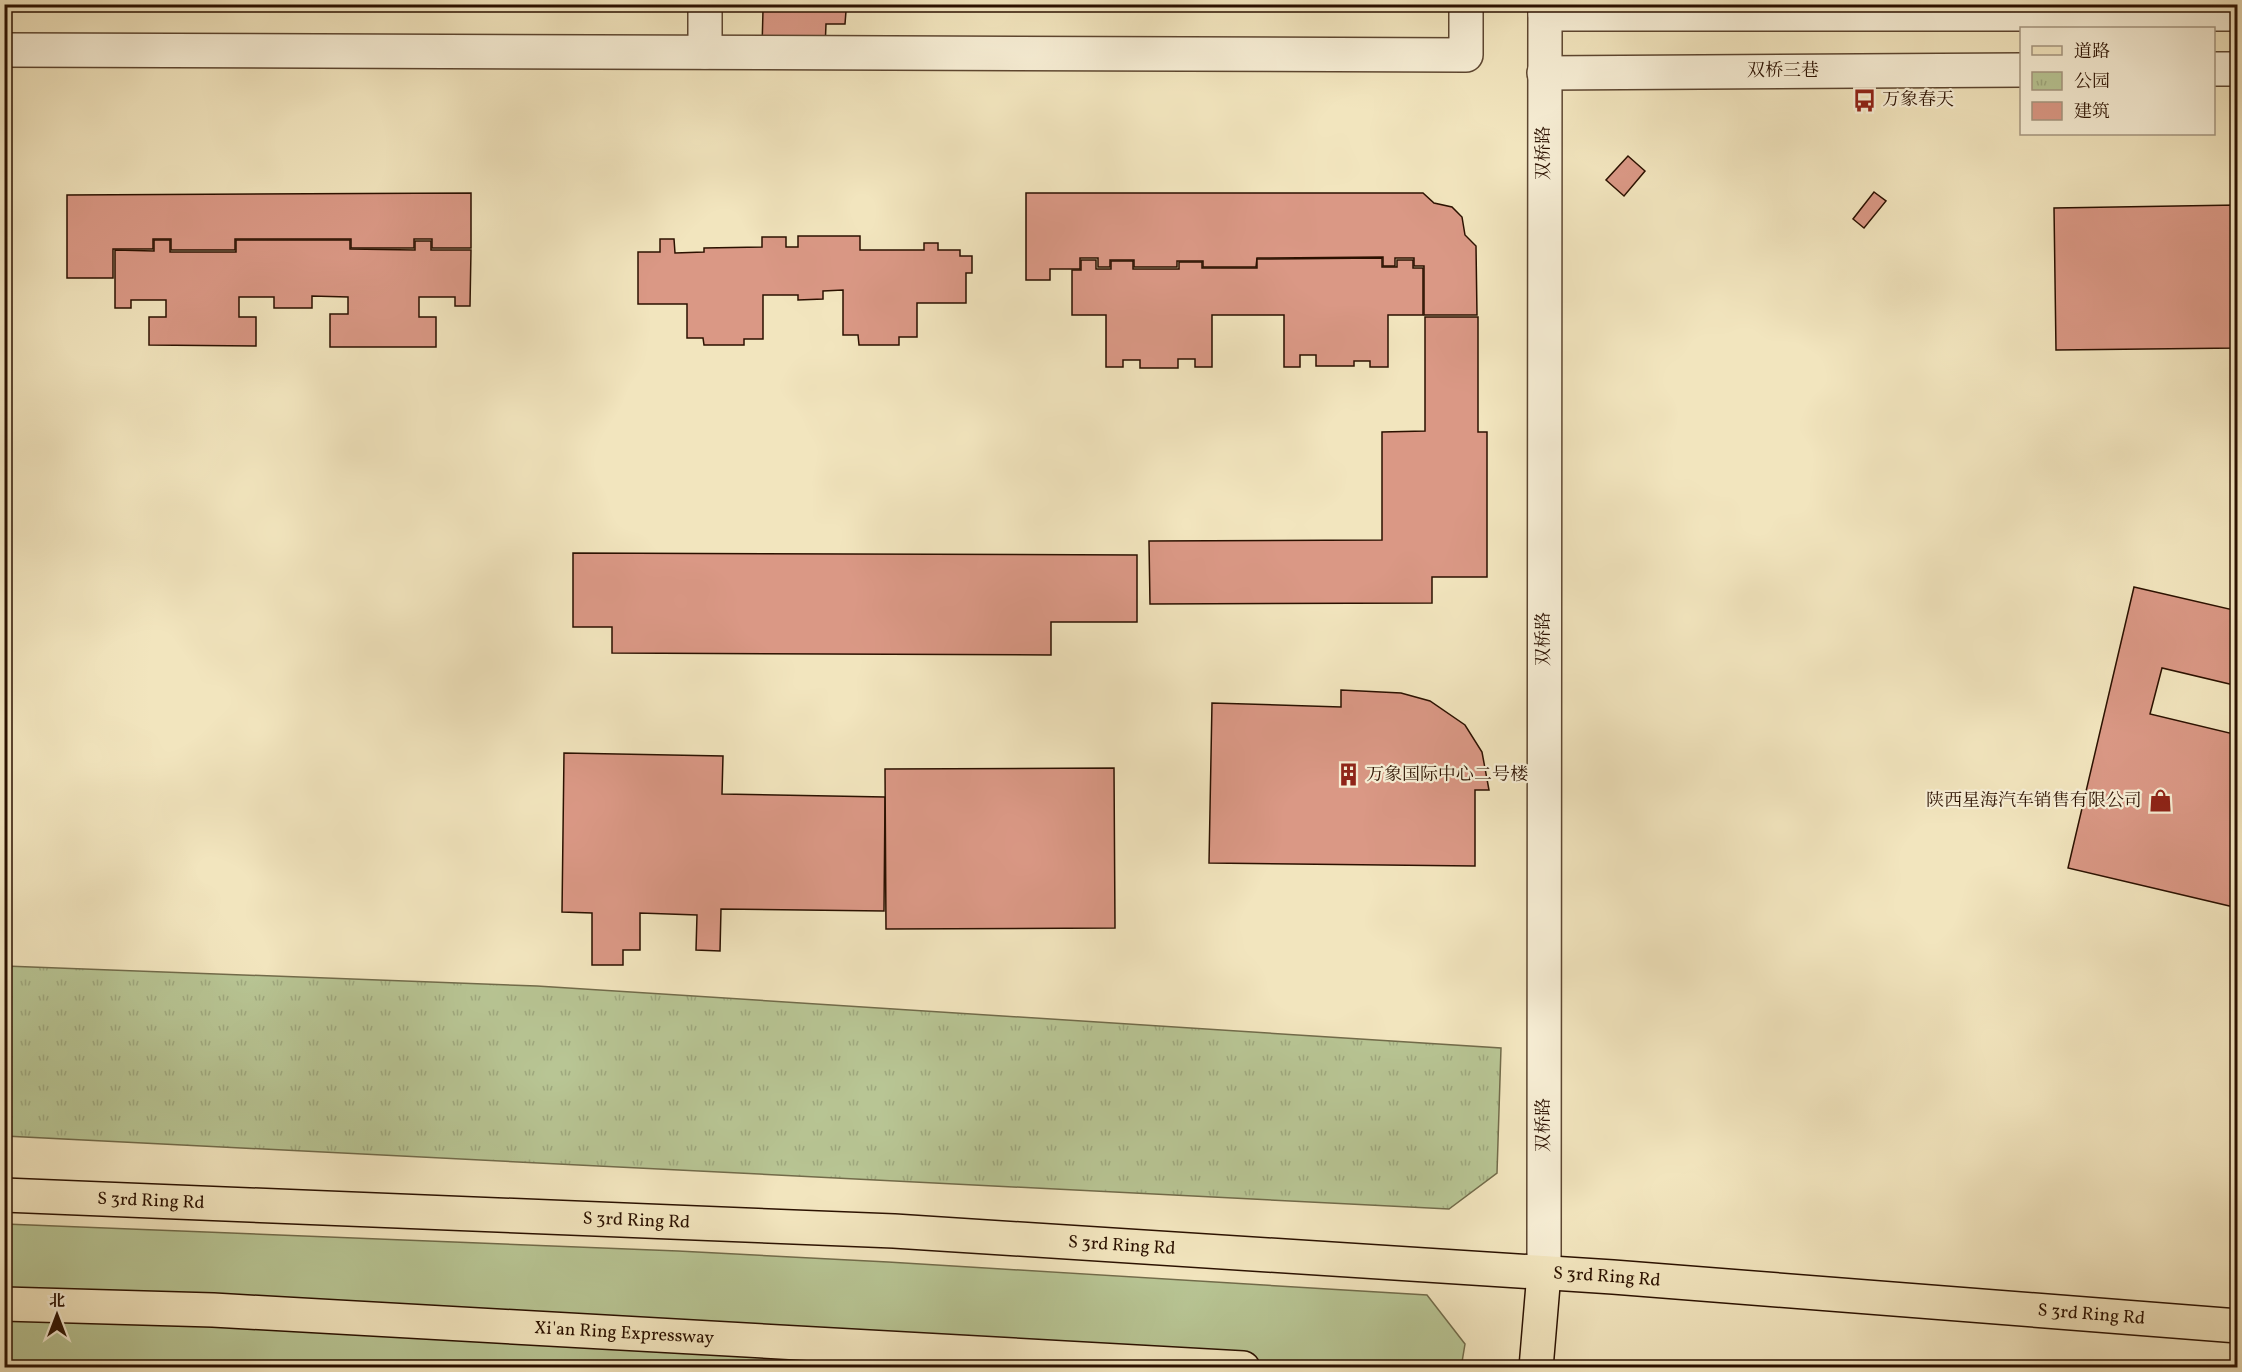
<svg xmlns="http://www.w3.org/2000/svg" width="2242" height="1372" font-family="Vollkorn,'Noto Serif SC',serif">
<defs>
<pattern id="park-tufts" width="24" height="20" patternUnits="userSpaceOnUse" patternTransform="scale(1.5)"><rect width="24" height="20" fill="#b8c594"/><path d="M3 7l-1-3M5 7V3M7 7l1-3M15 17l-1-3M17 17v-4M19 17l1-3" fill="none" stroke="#9ea87e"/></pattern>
</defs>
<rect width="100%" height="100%" fill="#f2e5be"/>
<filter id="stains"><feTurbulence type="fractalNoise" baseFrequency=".00333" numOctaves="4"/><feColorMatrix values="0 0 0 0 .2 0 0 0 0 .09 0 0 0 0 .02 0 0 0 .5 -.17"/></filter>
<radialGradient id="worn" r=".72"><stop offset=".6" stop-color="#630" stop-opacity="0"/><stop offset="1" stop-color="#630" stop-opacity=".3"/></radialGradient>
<polygon fill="#b8c594" stroke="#726b4a" stroke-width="1.5" points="5,1224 678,1251 888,1262 1427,1295 1465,1344 1461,1368 5,1368"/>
<polygon fill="url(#park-tufts)" stroke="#726b4a" stroke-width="1.5" points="5,966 537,986 1501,1048 1497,1173 1449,1209 5,1136"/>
<g fill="#da9885" stroke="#2b1100" stroke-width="1.5">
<polygon points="763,10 846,11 845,24 826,24 825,49 762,48"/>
<polygon points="1628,156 1645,171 1624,196 1606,180"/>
<polygon points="1874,192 1886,201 1864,228 1853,219"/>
<polygon points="471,193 471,248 432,248 432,239 414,239 414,248 351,248 351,239 235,239 235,250 171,250 171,239 153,239 153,249 113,249 113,278 67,278 67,195"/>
<polygon points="1026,193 1423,193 1434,203 1452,207 1462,217 1465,235 1476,246 1477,315 1424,315 1424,266 1414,266 1414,258 1395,258 1395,266 1383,266 1383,257 1257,258 1256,267 1203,267 1203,261 1177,261 1177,267 1134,267 1134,260 1110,260 1110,267 1098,267 1098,258 1080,258 1080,269 1050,269 1050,280 1026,280"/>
<polygon points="2238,205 2238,348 2056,350 2054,208"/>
<polygon points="798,236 860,236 860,250 924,250 924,243 938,243 938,250 960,250 960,256 972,256 972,273 966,273 966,303 917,303 917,337 899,337 899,345 859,345 858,335 843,335 843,290 823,291 823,299 798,300 798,295 763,295 763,339 744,339 744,345 704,345 703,338 687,338 687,304 638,304 638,252 660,252 660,239 674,239 675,253 704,252 704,248 762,247 762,237 786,237 786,247 798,247"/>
<polygon points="154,240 170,240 170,252 236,252 236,240 350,240 350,249 415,250 415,241 431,241 431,250 471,250 470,306 455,306 455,297 419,297 419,317 436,317 436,347 330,347 330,314 348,314 348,297 312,296 312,308 274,308 274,297 239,297 239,317 256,317 256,346 149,345 149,317 166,317 166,300 131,300 131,308 115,308 115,250 154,251"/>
<polygon points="1382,258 1382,267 1397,267 1397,260 1413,260 1413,268 1423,268 1423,315 1388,315 1388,367 1370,367 1370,361 1354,361 1354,366 1316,366 1316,355 1300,355 1300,367 1284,367 1284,315 1212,315 1212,367 1195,367 1195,359 1178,359 1178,368 1140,368 1140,360 1123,360 1123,367 1106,367 1106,315 1072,315 1072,270 1081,270 1081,260 1096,260 1096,269 1111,269 1111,261 1133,261 1133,269 1179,269 1179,262 1202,262 1202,268 1257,268 1257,259"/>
<polygon points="1425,317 1478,317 1478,432 1487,432 1487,577 1432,577 1432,603 1150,604 1149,541 1382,540 1382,432 1425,431"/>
<polygon points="573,553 1137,555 1137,622 1051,622 1051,655 612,653 612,627 573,627"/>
<polygon points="2134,587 2238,611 2238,686 2162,668 2150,714 2238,735 2238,908 2068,868"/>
<polygon points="1341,690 1401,693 1430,701 1465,725 1482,752 1489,790 1475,790 1475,866 1209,863 1212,703 1341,707"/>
<polygon points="564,753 723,756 722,794 885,797 884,911 721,909 720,951 696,950 697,915 640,913 640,950 623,950 623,965 592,965 592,913 562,912"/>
<polygon points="1114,768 1115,928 886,929 885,769"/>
</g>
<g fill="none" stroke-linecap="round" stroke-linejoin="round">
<defs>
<g id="minor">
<polyline points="705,4 705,52"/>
<polyline points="4,50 1466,55 1466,4"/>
</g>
<g id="tertiary">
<polyline points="1545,14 2238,14"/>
<polyline points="2214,69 2238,69"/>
<polyline points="1544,73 2022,70"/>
<polyline points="1544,1273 1545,4"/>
</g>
<polyline id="primary" points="1536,1368 1544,1273"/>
<g id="trunk">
<path id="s1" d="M4 1195 894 1231 1613 1277 2238 1326"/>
</g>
<g id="motorway">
<path id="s2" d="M4 1304 213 1310 1243 1368"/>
</g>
</defs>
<use href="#minor" stroke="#5d4630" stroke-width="36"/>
<use href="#tertiary" stroke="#5d4630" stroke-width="36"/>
<use href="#primary" stroke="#2b1100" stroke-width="36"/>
<use href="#trunk" stroke="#2b1100" stroke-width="36"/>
<use href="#motorway" stroke="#2b1100" stroke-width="36"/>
<use href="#minor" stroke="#f7eed5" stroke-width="33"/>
<use href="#tertiary" stroke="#f7eed5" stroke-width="33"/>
<use href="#primary" stroke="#f2e5be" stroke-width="33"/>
<use href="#trunk" stroke="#f2e5be" stroke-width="33"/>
<use href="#motorway" stroke="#f2e5be" stroke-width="33"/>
</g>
<defs>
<symbol id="bus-bare" viewBox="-9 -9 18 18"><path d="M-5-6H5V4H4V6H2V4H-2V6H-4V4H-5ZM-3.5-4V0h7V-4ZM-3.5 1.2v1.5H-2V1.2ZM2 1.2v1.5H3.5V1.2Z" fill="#8f2418" stroke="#f7eed5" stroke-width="2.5" paint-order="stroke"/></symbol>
<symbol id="building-bare" viewBox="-9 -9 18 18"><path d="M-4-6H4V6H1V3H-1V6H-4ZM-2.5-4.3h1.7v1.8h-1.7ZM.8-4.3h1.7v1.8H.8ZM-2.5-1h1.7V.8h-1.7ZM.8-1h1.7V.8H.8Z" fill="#8f2418" stroke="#f7eed5" stroke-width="2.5" paint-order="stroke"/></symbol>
<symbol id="shop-bare" viewBox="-9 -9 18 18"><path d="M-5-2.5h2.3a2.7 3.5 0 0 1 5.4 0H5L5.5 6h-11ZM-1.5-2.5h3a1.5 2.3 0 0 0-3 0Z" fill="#8f2418" stroke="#f7eed5" stroke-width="2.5" paint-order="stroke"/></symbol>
</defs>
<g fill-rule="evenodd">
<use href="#bus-bare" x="1848" y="84" width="33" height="33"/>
<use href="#building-bare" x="1332" y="758" width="33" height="33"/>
<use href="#shop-bare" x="2144" y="784" width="33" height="33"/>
</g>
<g text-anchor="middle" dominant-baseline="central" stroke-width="4.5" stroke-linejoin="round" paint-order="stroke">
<g font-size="18" fill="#2b1100" stroke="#f7eed5">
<text x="1783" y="71">双桥三巷</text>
<text transform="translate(1544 153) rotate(-90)">双桥路</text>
<text transform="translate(1544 639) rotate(-90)">双桥路</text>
<text transform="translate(1544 1125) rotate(-90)">双桥路</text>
<text stroke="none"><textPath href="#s1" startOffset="147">S 3rd Ring Rd</textPath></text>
<text stroke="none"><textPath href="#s1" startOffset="633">S 3rd Ring Rd</textPath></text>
<text stroke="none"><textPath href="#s1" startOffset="1119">S 3rd Ring Rd</textPath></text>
<text stroke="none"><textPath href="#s1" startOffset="1605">S 3rd Ring Rd</textPath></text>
<text stroke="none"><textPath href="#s1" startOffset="2091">S 3rd Ring Rd</textPath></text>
<text stroke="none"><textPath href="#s2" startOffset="621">Xi'an Ring Expressway</textPath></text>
</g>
<g font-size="18" fill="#2b1100" stroke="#f7eed5" text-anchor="start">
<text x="1882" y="100">万象春天</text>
<text x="1366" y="775">万象国际中心二号楼</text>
<text x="2142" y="801" text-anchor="end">陕西星海汽车销售有限公司</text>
</g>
</g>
<rect width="2242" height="1372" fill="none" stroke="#f2e5be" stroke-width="24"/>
<rect x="6" y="6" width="2230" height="1360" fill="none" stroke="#2b1100" stroke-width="3"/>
<rect x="12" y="12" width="2218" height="1348" fill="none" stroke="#2b1100" stroke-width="1.5"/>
<rect x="2020" y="27" width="195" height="108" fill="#f7eed5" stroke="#a59680" stroke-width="1.5"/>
<rect x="2032" y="46" width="30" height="9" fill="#f2e5be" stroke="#a59680" stroke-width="1.5"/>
<text x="2074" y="57" font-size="18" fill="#2b1100">道路</text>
<rect x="2032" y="72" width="30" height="18" fill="url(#park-tufts)" stroke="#a59680" stroke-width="1.5"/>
<text x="2074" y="87" font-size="18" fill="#2b1100">公园</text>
<rect x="2032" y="102" width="30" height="18" fill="#da9885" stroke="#a59680" stroke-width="1.5"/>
<text x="2074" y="117" font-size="18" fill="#2b1100">建筑</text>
<g transform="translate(57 1315)" stroke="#f7eed5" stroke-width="4.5" paint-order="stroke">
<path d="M0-4.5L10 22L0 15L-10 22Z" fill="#2b1100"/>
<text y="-9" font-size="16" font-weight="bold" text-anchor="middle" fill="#2b1100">北</text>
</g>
<rect width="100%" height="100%" filter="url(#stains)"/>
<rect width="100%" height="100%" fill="url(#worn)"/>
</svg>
